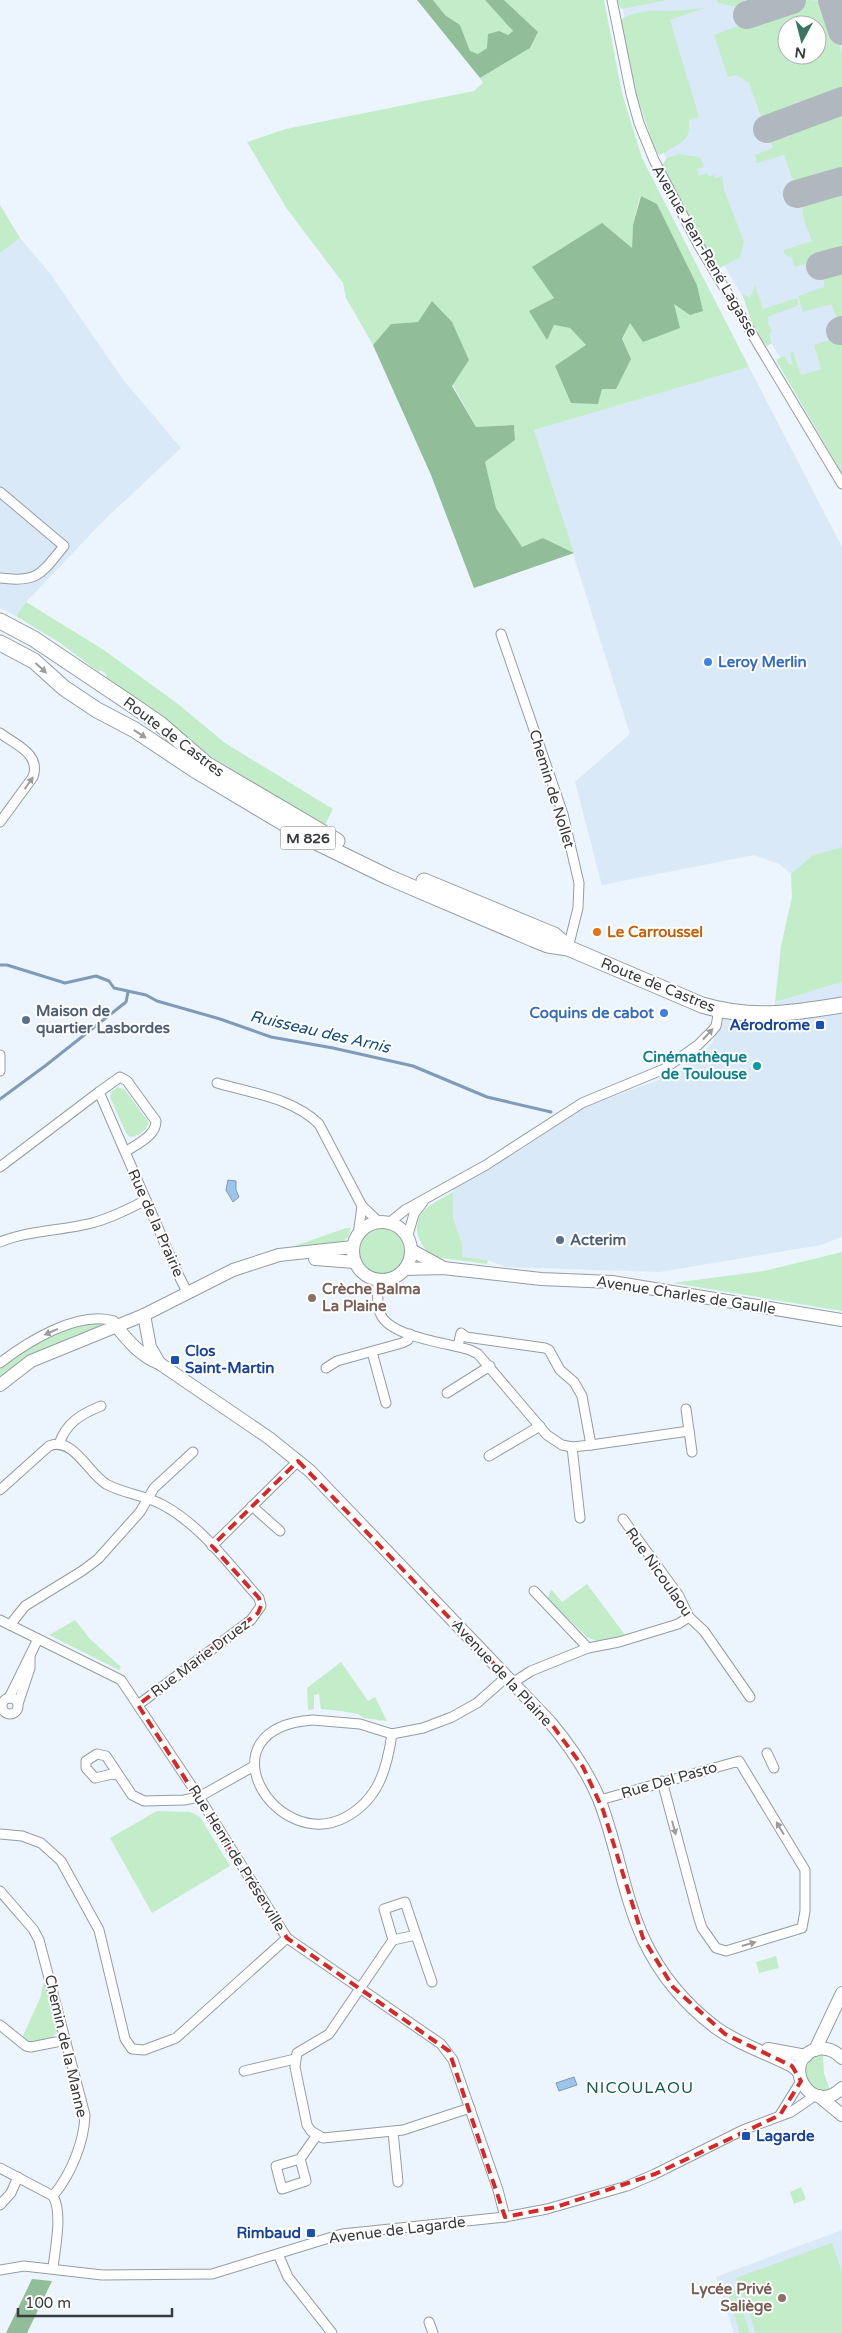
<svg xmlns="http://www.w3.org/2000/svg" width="842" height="2333" font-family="'Varela Round',sans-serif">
<rect width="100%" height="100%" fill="#ecf4fd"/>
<g fill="#dae9f7" fill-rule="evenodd">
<path d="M622 0H842V463L778 354 701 228 653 132 639 87 624 17ZM787 25H817V55H787Z"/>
<polygon points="20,238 51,275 124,381 181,448 104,520 26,602 16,616 0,608 0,253"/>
<polygon points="749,367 842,547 842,847 813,855 791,874 779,864 754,855 602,885 575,782 630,734 534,430"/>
<polygon points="842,982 842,1237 821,1245 659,1272 505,1267 488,1260 462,1257 462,1243 453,1218 453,1188 560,1116 678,1073 712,1044 721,1019 772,1026 775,1002"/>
<polygon points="842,2230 842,2333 734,2333 716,2277"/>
</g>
<g fill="#c2edc8" fill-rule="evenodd">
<polygon points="433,0 485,0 513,31 478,54 470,51 460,25 445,15"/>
<path d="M504 0H604L622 93 642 158 749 367 534 430 574 553 543 538 522 548 496 508 485 462 515 440 514 425 476 427 418 322 391 324 373 345 346 298 343 283 287 209 247 142 286 129 474 91 483 83 480 78 530 48 538 32ZM640 196 657 204 697 285 703 311 673 304 630 322 602 389 586 345 570 328 554 325 547 339 530 311 554 298 533 267 632 249 633 225Z"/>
<polygon points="617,0 667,0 621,9"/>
<polygon points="717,0 773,0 745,9 718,3"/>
<path d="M809 0 826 2 842 54V93L763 122 749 83 737 75 728 77 714 35ZM787 25H817V55H787Z"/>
<path d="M704 8 670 20 699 117 689 120C689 137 688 138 674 147 668 150 666 153 659 155L655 150 634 87 621 25 622 19C636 11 649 10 664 11 677 11 691 9 704 8Z"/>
<polygon points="842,108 842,175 804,185 792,178 784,155 757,163 755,155 773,148 769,137 774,133"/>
<polygon points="679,154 700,157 704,167 697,169 699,176 707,173 709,176 714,175 715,178 722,176 724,190 744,242 740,257 720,268 713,262 662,165 667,158"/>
<path d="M842 186V253L795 267 792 258 785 255 783 250 812 241C808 228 795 207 808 196Z"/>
<polygon points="0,205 20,238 0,253"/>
<path d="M842 265V324L837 319 831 304 803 312 798 296 824 287C824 271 828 270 842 265Z"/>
<path d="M755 285 763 309 797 298 799 305 768 317V324L772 331 769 334 772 343 767 346C751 334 750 310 741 293L750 298Z"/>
<polygon points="842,336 842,473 776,360 784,356 789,364 793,365 790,353 793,352 801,375 821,369 814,345"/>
<polygon points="26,602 104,650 178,704 225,743 333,809 325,825 208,755 165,719 106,677 107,675 101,670 99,672 60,643 16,616"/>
<polygon points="842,847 842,982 775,1002 781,946 792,897 791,874 813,855"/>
<path d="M118 1087 125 1090 149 1123C147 1130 137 1137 130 1137L126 1133 110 1097 112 1091Z"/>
<path d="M453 1192V1218L462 1243V1257L488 1260 487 1264 434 1257C420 1247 410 1227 423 1212 430 1203 444 1198 453 1192Z"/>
<polygon points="346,1228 351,1228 348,1237 341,1243 283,1250"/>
<circle cx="382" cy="1252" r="23"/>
<polygon points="842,1252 842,1311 673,1283 764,1271"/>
<path d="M100 1320 101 1327C64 1339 30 1352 0 1378V1369C30 1345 62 1329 100 1320Z"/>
<polygon points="587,1584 625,1635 599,1641 588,1638 550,1601 548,1597 551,1589 562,1602"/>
<polygon points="75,1620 90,1639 121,1667 119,1670 49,1635"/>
<polygon points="341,1662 368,1701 375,1697 387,1721 364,1718 358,1714 341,1711 321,1709 319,1694 314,1695 314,1709 308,1710 307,1688"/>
<polygon points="157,1811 190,1812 200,1817 230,1866 152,1913 110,1838"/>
<polygon points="776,1956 779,1968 759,1973 756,1962"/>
<polygon points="44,1979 58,2030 51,2040 32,2043 22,2038 41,1996"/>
<path d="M818 2055H823L824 2073 830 2090C815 2093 810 2085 804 2073L810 2059Z"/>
<polygon points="801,2187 806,2199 794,2204 790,2192"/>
<polygon points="832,2243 842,2272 842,2333 756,2333 736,2278"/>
<polygon points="736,2289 750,2333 740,2333 727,2292"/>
</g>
<g fill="#91bd98">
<polygon points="417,0 433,0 445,15 460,25 470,51 478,54 487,48 488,34 499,31 508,35 513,31 485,0 504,0 538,32 530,48 480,78"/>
<polygon points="641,196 657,204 697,285 703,311 690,315 674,304 680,328 643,342 630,323 622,339 631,359 616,389 602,389 598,404 571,403 555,366 586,345 570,328 554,325 547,340 529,311 554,298 532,267 602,223 632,248 633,225"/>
<polygon points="432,301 452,322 469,360 452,386 476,427 514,425 515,440 485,462 496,508 522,547 543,538 574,553 474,588 431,475 373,345 391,324 418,322"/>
<polygon points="32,2279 52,2281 27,2333 6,2333"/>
</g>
<g fill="#9dc4eb" stroke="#7e9bb7">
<polygon points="228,1180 236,1181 236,1190 239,1197 233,1202 226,1190"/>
<polygon points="574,2077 577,2085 559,2091 556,2083"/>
</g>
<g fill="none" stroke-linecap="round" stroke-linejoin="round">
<g stroke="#7e9bb7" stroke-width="3">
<polyline points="0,965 7,965 65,983 96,976 109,981 114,988 146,995 157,1001 220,1019 271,1037 333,1048 413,1066 487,1097 551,1112"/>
<polyline points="0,1099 45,1066 126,1002 128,992"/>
</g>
<g stroke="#b0b7be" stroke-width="28">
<polyline points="832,0 842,31"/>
<polyline points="747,15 792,0"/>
<polyline points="767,129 842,101"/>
<polyline points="797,194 842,181"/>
<polyline points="820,266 842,260"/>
<polyline points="840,331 842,330"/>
</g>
<defs>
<g id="street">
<polyline points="612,0 631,94 639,123 654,160 698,244 842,484"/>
<path d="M0 492 64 546C41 574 38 583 0 578"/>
<polyline points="501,634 563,814 579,883 578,908 568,948"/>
<path d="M0 733C16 745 41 754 33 777L0 822"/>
<polyline points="0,1055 0,1071"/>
<path d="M217 1083C251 1093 293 1098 319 1124L362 1206 380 1223"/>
<path d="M125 1152C137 1144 156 1136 156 1121L127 1081 120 1077 99 1092 178 1274 188 1294"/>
<polyline points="0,1167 99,1092"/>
<polyline points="389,1223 405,1210 486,1165 582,1103 664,1069 698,1045 712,1031 716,1026 719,1010"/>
<polyline points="358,1235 362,1206"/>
<polyline points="407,1238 414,1214 423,1202"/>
<path d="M0 1242C30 1230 61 1231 92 1223 111 1218 129 1209 146 1200"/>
<path d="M378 1280C378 1291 376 1305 381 1315 391 1337 448 1343 470 1350L478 1354 547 1435 562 1445 572 1447 591 1445 689 1431"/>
<polyline points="458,1346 461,1333 466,1337 545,1348 549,1350 560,1370 574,1382 582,1396 591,1445"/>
<polyline points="372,1352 386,1403"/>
<path d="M0 1363C27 1342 78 1310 114 1321L117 1327"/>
<polyline points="326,1368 337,1361 402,1343 408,1340 410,1334"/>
<polyline points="447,1393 490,1366"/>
<polyline points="686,1409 692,1452"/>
<path d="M59 1444C66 1423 81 1414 101 1406"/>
<polyline points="572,1447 580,1518"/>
<polyline points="489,1456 540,1426"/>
<path d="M0 1490 49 1446C73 1436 88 1473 106 1484 124 1494 145 1495 163 1505 202 1526 230 1566 259 1598L261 1606 251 1620 138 1705"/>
<polyline points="252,1506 280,1531"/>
<polyline points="623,1519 679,1596 689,1617 704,1631 750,1697"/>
<polyline points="212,1546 298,1461"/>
<polyline points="534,1591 588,1648"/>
<polyline points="0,1620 121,1680 199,1797 287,1938 441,2044 453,2060 498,2190 505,2217"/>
<polyline points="10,1625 25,1606 82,1571 98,1559 140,1512 154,1488 193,1452"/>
<circle cx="10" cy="1706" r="8"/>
<polyline points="9,1698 38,1639"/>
<polyline points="18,1704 30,1668 30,1656"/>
<path d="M313 1720 360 1724 392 1734C387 1768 379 1799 346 1817 275 1855 199 1728 313 1720Z"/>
<polyline points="392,1734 423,1728 452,1717 477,1703 502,1681 517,1680 531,1671 588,1648 619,1642 678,1624 689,1617"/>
<polyline points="767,1753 774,1768"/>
<polyline points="118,1775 112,1774 95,1778 86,1768 86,1761 97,1754 106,1756 132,1795 144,1801 184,1800 199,1797 254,1766"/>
<polyline points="600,1800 739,1761 805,1870 805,1911 802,1928 726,1951 716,1948 702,1928 699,1919 662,1781"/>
<polyline points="0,1834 22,1836 41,1843 61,1861 99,1930 125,2039 132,2049 144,2050 176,2038 287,1938"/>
<path d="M0 1891 33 1929 39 1940 85 2115C84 2143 71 2174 53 2196 63 2213 55 2248 53 2268"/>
<polygon points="405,1902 416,1935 393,1940 384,1909"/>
<polyline points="416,1935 432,1982"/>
<polyline points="393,1940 329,2034 297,2053 295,2067 307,2125 311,2131 323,2138 403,2130 470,2108"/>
<polyline points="0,2025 26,2046 31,2047 66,2040"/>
<polyline points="244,2071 295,2059"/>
<polyline points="780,2115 801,2081"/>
<polyline points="393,2132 398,2182"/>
<polyline points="300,2159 306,2181 282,2189 276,2166 300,2159 317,2135"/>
<polyline points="0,2168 53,2196"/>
<polyline points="0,2205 11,2193 18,2177"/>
<polyline points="278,2254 288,2277 332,2333"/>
<polyline points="0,2270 24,2266 102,2275 212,2274 342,2234 505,2217 547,2209 627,2186 655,2174 743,2130 791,2112 816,2095"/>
<polyline points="429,2322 433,2333"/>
</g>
<g id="secondary">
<circle cx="382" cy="1251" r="29"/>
<polyline points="411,1250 442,1267"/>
<polyline points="315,1259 355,1262"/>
<polyline points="405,1269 443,1268 541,1279 612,1282 842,1320"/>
<polyline points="144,1315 150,1347 159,1363"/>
<path d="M117 1327C129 1342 141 1356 159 1363L269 1438 310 1471 550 1722C570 1746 587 1770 599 1799 617 1844 623 1895 644 1940 660 1974 685 2004 715 2027 738 2044 767 2053 792 2066L799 2072"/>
<polyline points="0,1385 31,1361 144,1315 233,1270 279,1255 353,1247"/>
<polyline points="768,2049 806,2056"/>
<polyline points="815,2050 842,1993"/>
<path d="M842 2058C835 2051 827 2047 817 2049 778 2060 811 2119 842 2088"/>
<polyline points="819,2096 842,2115"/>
</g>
<g id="primary">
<polyline points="0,621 34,639 131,704 160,724 206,764 337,841"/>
<path d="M0 643 34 661 64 688 97 710 135 730 195 770 312 840 388 877 533 939 548 945 568 948 702 1005C752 1020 792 1013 842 1005"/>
<polyline points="424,881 554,935 568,947"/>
</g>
</defs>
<use href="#street" stroke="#959da4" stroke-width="11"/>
<use href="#secondary" stroke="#959da4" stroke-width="14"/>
<use href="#primary" stroke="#959da4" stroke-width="17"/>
<use href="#street" stroke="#fff" stroke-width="9"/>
<use href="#secondary" stroke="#fff" stroke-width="12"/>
<use href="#primary" stroke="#fff" stroke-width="15"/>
</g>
<defs><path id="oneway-solid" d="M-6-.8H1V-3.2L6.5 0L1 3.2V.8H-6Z" transform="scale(1.25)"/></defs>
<g fill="#9b9c9e">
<use href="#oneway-solid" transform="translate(41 668) rotate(42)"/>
<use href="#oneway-solid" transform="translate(140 734) rotate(33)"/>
<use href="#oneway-solid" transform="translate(29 783) rotate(-55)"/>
<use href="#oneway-solid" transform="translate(708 1034) rotate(-47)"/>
<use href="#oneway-solid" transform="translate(51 1332) rotate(156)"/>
<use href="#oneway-solid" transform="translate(674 1828) rotate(75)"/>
<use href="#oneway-solid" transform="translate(780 1828) rotate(-121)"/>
<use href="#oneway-solid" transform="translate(749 1944) rotate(-16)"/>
</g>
<path fill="none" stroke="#d62828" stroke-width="4" stroke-dasharray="10 6" stroke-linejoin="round" d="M298 1461 550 1722 583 1767 603 1810 643 1938 673 1987 725 2034 792 2066 801 2081 780 2115 655 2174 556 2207 505 2217 449 2051 287 1938 138 1705 258 1613 261 1606 259 1598 212 1546Z"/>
<g fill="#3f7fe0" stroke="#fff" stroke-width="2">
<circle cx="708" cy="662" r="5"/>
<circle cx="664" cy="1013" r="5"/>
</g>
<circle fill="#e8710a" stroke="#fff" stroke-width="2" cx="597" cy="932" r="5"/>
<g fill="#5c6f8a" stroke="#fff" stroke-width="2">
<circle cx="26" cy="1020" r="5"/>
<circle cx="560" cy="1240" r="5"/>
</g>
<g fill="#1a4fb4" stroke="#fff" stroke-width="2">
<rect x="815" y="1020" width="10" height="10" rx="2.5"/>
<rect x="170" y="1355" width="10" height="10" rx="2.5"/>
<rect x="741" y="2131" width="10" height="10" rx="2.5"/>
<rect x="306" y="2228" width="10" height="10" rx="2.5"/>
</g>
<circle fill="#0f9aa8" stroke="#fff" stroke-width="2" cx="757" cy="1066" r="5"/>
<g fill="#8d6e63" stroke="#fff" stroke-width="2">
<circle cx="312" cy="1298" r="5"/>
<circle cx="782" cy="2298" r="5"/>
</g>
<g text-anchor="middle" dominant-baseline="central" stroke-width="4" stroke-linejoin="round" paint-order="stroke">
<rect fill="#fff" stroke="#737578" stroke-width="1" x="280.5" y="826.5" width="55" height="23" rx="4"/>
<g font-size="14" font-weight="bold" fill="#373a3e">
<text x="308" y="838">M 826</text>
</g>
<g font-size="15" fill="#373a3e" stroke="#fff">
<text transform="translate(705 251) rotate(60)">Avenue Jean-René Lagasse</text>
<text transform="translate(174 737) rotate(37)">Route de Castres</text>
<text transform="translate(552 789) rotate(73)">Chemin de Nollet</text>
<text transform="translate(658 985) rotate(22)">Route de Castres</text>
<text transform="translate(156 1223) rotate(66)">Rue de la Prairie</text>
<text transform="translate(686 1295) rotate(9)">Avenue Charles de Gaulle</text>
<text transform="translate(659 1572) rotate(55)">Rue Nicoulaou</text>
<text transform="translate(200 1658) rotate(-37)">Rue Marie Druez</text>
<text transform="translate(502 1673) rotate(47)">Avenue de la Plaine</text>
<text transform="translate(669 1780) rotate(-16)">Rue Del Pasto</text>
<text transform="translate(237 1858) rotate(58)">Rue Henri de Préserville</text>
<text transform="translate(66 2046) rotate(77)">Chemin de la Manne</text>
<text transform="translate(397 2230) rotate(-7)">Avenue de Lagarde</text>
</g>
<g font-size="15" font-weight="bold" fill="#366cbe" stroke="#fff" text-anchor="start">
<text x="718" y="662">Leroy Merlin</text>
<text x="654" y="1013" text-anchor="end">Coquins de cabot</text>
</g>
<g font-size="15" font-weight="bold" fill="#c56008" stroke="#fff" text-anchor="start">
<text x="607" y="932">Le Carroussel</text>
</g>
<g font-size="15" font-weight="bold" fill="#4e5e75" stroke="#fff" text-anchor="start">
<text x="36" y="1011">Maison de<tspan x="36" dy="17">quartier Lasbordes</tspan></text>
<text x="570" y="1240">Acterim</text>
</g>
<g font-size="15" font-weight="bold" fill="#164399" stroke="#fff" text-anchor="end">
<text x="810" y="1025">Aérodrome</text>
<text x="185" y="1351" text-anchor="start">Clos<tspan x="185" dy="17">Saint-Martin</tspan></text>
<text x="756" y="2136" text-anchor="start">Lagarde</text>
<text x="301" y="2233">Rimbaud</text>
</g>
<g font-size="15" font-weight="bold" fill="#0d838f" stroke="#fff" text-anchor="end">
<text x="747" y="1057">Cinémathèque<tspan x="747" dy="17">de Toulouse</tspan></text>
</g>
<g font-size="15" font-weight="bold" fill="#785e54" stroke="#fff" text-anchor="start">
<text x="322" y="1289">Crèche Balma<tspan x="322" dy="17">La Plaine</tspan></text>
<text x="772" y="2289" text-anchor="end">Lycée Privé<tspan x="772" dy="17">Saliège</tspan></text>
</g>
<g font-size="16" font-style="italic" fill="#134c7d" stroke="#fff">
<text transform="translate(320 1032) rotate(13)">Ruisseau des Arnis</text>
</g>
<g font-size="16" letter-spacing="1" fill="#125f4a" stroke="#fff">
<text x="640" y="2088">NICOULAOU</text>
</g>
</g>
<g transform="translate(802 40) rotate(187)"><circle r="24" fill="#ffffff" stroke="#afb0b2"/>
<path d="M0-4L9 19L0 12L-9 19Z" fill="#397662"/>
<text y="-8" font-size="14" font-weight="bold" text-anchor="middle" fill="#373a3e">N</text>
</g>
<path d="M18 2308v8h154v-8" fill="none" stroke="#373a3e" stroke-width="2.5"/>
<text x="25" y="2308" font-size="15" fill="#373a3e" stroke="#ffffff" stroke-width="4" paint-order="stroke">100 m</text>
</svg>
